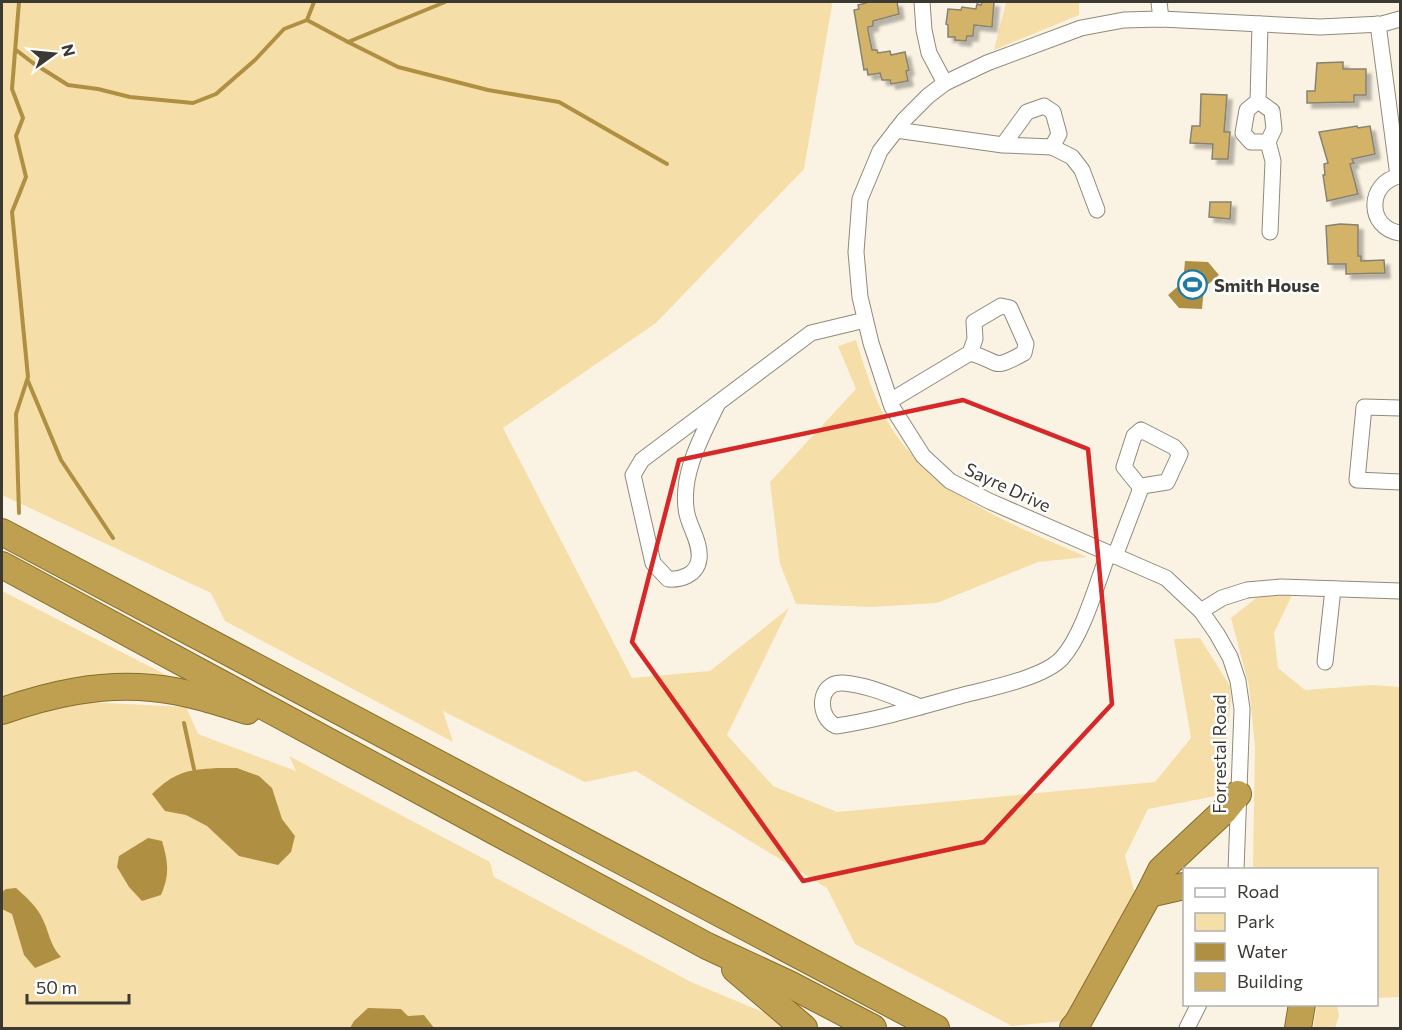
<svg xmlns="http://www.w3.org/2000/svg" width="1402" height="1030" font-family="Commissioner,sans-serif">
<defs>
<filter id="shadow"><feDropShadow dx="5" dy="5" stdDeviation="1.5" flood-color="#0004"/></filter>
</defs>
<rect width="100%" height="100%" fill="#faf3e3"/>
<g fill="#f6dea8">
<polygon points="2,2 831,2 832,5 804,169 656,323 503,428 632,678 710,671 789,608 727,735 773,786 837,812 1155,782 1191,738 1174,639 1200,638 1230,686 1231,699 1221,795 1148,809 1125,856 1136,898 1074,1020 1012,1026 855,944 827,888 636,771 585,782 443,711 453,742 225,621 211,593 2,495"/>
<polygon points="1006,2 1079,2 1079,15 994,50"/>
<path d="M856 340C866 371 875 404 894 432 940 499 1016 526 1087 557L1038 562 937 603 871 607 796 604 780 564 770 482 856 389 838 346Z"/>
<polygon points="2,591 182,683 69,679 2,701"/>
<polygon points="1292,595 1274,633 1278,668 1305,690 1372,685 1400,687 1400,997 1377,998 1376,870 1257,870 1253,866 1255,747 1249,686 1231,618 1259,596"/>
<polygon points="86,702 186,707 198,734 296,771 289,756 490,862 494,877 691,982 775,1017 785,1028 2,1028 2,725 20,718"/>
<polygon points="1317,1005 1337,1005 1339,1016 1335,1028 1313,1028"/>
</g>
<g fill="#af9043">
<polygon points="1185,261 1208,262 1219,275 1204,288 1202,309 1179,308 1168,295 1183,282"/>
<path d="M217 768H237L259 776 272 788 282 819 295 836 291 852 278 865 239 856 207 826 186 815 165 811 152 794C175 772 186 770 217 768Z"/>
<path d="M148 838 162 841C168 862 170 874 161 895L142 901 129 887 117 867 119 856Z"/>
<path d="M16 888C25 896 34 904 40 914 49 929 49 945 61 957L35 968 24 955 12 914 2 909V892L6 889Z"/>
<polygon points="368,1008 401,1009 408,1016 424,1015 434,1028 350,1028 354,1021"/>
</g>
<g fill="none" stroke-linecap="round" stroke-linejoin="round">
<g stroke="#af9043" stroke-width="4">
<polyline points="19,2 12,89 23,118 16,136 26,177 12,212 28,377 16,414 19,513"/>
<polyline points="307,20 314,2"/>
<polyline points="348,42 398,67 488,90 559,102 667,164"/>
<polyline points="16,50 33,63 68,85 98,89 130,97 193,103 216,94 255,60 284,29 307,20 348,42 445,2"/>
<polyline points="28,381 61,460 113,538"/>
<polyline points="184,723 194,769"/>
</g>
</g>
<g fill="#d3b367" stroke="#888273" stroke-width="1.5" filter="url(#shadow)">
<polygon points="866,2 897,2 899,14 873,21 873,26 868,27 868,30 872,50 877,50 878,53 890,51 891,55 905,52 909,70 906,71 908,81 891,84 890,80 882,80 880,73 868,75 867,69 864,70 854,10 859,9 858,5 866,3"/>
<polygon points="982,2 994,2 992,27 974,25 973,36 967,36 966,41 955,40 955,37 948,37 948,25 946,24 948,9 961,10 962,7 976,9 977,4 981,5"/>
<polygon points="1343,62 1343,69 1366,69 1366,95 1354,95 1354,102 1307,103 1307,91 1315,91 1317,63"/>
<polygon points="1201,94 1227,95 1224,132 1230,132 1228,159 1212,159 1213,144 1190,143 1192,126 1200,126"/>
<polygon points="1357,126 1358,128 1370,126 1375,154 1352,159 1354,163 1350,164 1358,194 1327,201 1323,175 1325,175 1324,164 1328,163 1319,132"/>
<polygon points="1210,202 1231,202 1230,219 1209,217"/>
<polygon points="1340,224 1358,225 1358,256 1361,256 1361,261 1384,260 1385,273 1346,274 1346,264 1328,264 1326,226"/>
</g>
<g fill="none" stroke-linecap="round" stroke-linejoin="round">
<defs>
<g id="minor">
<polyline points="922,2 924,30 929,53 945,83"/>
<polyline points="1159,2 1161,19"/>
<polyline points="1378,24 1398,176"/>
<polyline points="1258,101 1272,111 1274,129 1268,142 1251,142 1243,133 1247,110 1258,101 1260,24"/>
<polyline points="896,130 1003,145 1052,147 1059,134 1053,112 1044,106 1027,112 1003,145"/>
<polyline points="1268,142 1273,161 1270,232"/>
<polyline points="1052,147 1072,157 1082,170 1097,210"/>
<path d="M1400 176C1367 182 1366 228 1400 233"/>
<path d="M1001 306 1010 308 1026 344 1024 353C990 372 1001 361 970 353L975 339 974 322Z"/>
<polyline points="890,401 970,353"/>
<path d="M718 403C702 436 679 476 687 514 690 528 701 543 699 559 697 575 681 580 668 579L653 563 633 475 642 460 811 333 865 320"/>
<polyline points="1400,408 1364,407 1357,480 1400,482"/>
<polygon points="1141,430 1174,447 1180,454 1167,482 1142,486 1141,488 1124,467 1134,436"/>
<polyline points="1115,556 1141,488"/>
<polyline points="1201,611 1222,598 1247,590 1281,587 1400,591"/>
<polyline points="1325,662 1333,589"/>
<path d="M921 707C896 698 870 685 843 683 818 681 816 717 836 726 878 720 919 707 960 696 987 689 1044 678 1062 658 1083 635 1097 583 1108 554"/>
<polyline points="1236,870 1242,709 1238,681 1230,657 1217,634 1201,611 1166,578 989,501 950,481 923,456 892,407 871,343 860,297 856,252 860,199 880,151 904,120 928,96 945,83 987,63 1081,28 1124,20 1161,19 1320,27 1382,24 1400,19"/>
<polyline points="1187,1028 1199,1004"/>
</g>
<g id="trunk">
<polyline points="2,532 936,1028"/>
<polyline points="2,565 707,946 789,984 873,1028"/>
<path d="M2 711C51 694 100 683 152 688 185 691 216 701 247 711"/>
<polyline points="1149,894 1161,870 1224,811 1238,794"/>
<polyline points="735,969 804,1028"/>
<polyline points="1073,1028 1078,1022 1149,894 1184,886"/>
<polyline points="1298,1028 1302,1004"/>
</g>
</defs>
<use href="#minor" stroke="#908a7c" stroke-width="17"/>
<use href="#trunk" stroke="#866d2a" stroke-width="28"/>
<use href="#minor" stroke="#fff" stroke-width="15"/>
<use href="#trunk" stroke="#bea050" stroke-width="26"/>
</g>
<path fill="none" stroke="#d62828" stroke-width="4.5" stroke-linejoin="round" d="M963 400 1088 449 1112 704 984 842 803 881 632 642 679 460Z"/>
<defs>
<symbol id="stadium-ring" viewBox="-11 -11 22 22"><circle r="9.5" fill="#fff" stroke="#1f79a7" stroke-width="1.5"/><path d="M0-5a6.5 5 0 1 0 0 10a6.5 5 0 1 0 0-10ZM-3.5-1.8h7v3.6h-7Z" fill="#1f79a7"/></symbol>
</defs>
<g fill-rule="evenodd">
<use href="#stadium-ring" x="1176" y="268" width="33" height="33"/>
</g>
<g text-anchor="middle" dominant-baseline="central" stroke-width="5" stroke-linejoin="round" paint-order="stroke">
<g font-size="18" font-weight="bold" fill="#3c3933" stroke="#fff" text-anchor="start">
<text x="1214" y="285">Smith House</text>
</g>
<g font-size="18" fill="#3c3933" stroke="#fff">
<text transform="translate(1008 487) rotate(25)">Sayre Drive</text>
<text transform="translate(1219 754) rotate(-90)">Forrestal Road</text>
</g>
</g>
<rect width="1402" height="1030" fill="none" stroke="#3c3933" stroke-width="6"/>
<rect x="1183" y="868" width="195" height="138" fill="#ffffff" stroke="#b1b0ad" stroke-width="1.5"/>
<rect x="1195" y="888" width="30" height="9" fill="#ffffff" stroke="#b1b0ad" stroke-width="1.5"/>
<text x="1237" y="898" font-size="18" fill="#3c3933">Road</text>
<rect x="1195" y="913" width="30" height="18" fill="#f6dea8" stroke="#b1b0ad" stroke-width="1.5"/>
<text x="1237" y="928" font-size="18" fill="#3c3933">Park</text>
<rect x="1195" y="943" width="30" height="18" fill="#af9043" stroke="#b1b0ad" stroke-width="1.5"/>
<text x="1237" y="958" font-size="18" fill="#3c3933">Water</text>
<rect x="1195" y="973" width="30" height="18" fill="#d3b367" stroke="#b1b0ad" stroke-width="1.5"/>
<text x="1237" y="988" font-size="18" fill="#3c3933">Building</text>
<g transform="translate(54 54) rotate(75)" stroke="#ffffff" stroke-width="4.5" paint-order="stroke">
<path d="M0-4.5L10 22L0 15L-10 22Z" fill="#3c3933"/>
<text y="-9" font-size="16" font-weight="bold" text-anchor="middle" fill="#3c3933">N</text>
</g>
<path d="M27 994v9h102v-9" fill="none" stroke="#3c3933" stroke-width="3"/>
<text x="36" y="994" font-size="18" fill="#3c3933" stroke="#ffffff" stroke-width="4.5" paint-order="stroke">50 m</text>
</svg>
